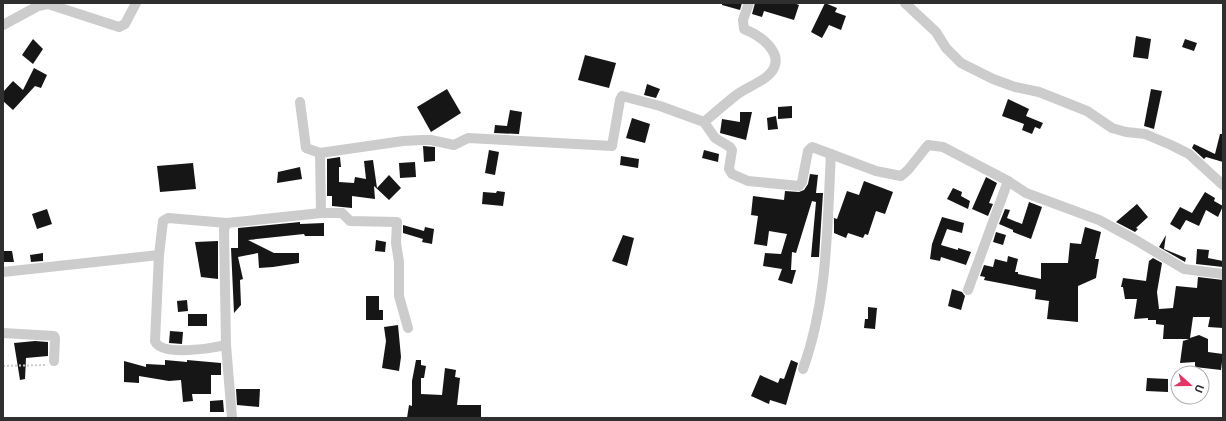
<svg xmlns="http://www.w3.org/2000/svg" width="1226" height="421" font-family="'Public Sans',sans-serif">
<rect width="100%" height="100%" fill="#fff"/>
<g fill="#161616">
<polygon points="722,3 742,3 740,10 722,5"/>
<polygon points="755,3 794,3 799,5 794,20 764,11 762,17 752,14"/>
<polygon points="825,3 837,8 835,12 846,16 841,30 829,25 822,38 811,32"/>
<polygon points="1136,36 1151,39 1148,59 1133,57"/>
<polygon points="33,39 43,49 33,64 22,55"/>
<polygon points="1185,39 1197,43 1194,51 1182,47"/>
<polygon points="585,55 616,63 609,88 578,80"/>
<polygon points="34,68 47,75 41,88 35,86 13,110 3,101 3,92 13,81 23,90"/>
<polygon points="647,84 660,89 656,98 644,95"/>
<polygon points="447,89 461,113 431,132 417,107"/>
<polygon points="1151,89 1162,91 1154,129 1144,126"/>
<polygon points="1008,99 1029,109 1026,116 1043,123 1040,129 1035,127 1032,134 1022,130 1024,124 1002,116"/>
<polygon points="792,106 792,118 778,119 778,107"/>
<polygon points="510,110 522,112 519,134 494,133 495,125 507,126"/>
<polygon points="740,112 752,112 746,140 720,133 722,119 740,122"/>
<polygon points="776,116 778,129 768,130 767,118"/>
<polygon points="632,118 650,124 645,143 626,138"/>
<polygon points="1220,134 1223,134 1223,162 1206,157 1204,159 1192,148 1194,144 1215,154"/>
<polygon points="423,146 435,147 435,161 424,162"/>
<polygon points="489,150 499,152 495,175 485,173"/>
<polygon points="704,150 719,154 718,162 702,158"/>
<polygon points="621,156 639,159 638,168 620,165"/>
<polygon points="340,157 341,167 339,167 339,182 354,183 355,177 366,179 364,161 373,160 377,188 389,175 401,188 389,200 374,186 375,199 352,196 352,208 332,206 332,196 327,196 327,159"/>
<polygon points="415,162 416,177 400,178 399,163"/>
<polygon points="193,163 196,189 160,192 157,166"/>
<polygon points="300,167 302,179 277,183 278,172"/>
<polygon points="810,174 818,175 816,193 823,193 819,257 811,257 816,202 812,201 796,253 792,252 791,270 796,270 792,284 778,280 782,269 763,266 765,253 781,254 787,234 769,231 767,246 754,244 758,216 751,215 753,196 784,200 785,191 799,192 804,190 808,184"/>
<polygon points="986,177 997,183 989,203 993,204 988,216 972,209"/>
<polygon points="864,181 893,192 885,214 876,211 868,235 865,234 863,238 848,233 846,238 834,233 834,218 837,219 847,191 859,195"/>
<polygon points="953,188 962,192 961,196 970,201 968,209 947,199"/>
<polygon points="497,191 505,192 503,206 482,204 483,192 496,193"/>
<polygon points="1205,192 1215,198 1214,201 1223,206 1218,217 1206,210 1199,226 1186,220 1180,230 1170,224 1180,207 1192,213"/>
<polygon points="1029,202 1042,207 1031,239 1013,232 1013,230 999,224 1005,209 1010,210 1007,218 1022,224"/>
<polygon points="1137,204 1148,217 1136,228 1138,229 1135,232 1116,222"/>
<polygon points="47,209 52,224 37,229 32,214"/>
<polygon points="942,217 964,223 962,233 947,229 941,245 958,250 958,248 971,252 966,265 941,257 940,261 930,259 932,244"/>
<polygon points="300,222 300,224 324,223 324,236 305,236 304,234 248,240 274,253 299,253 299,263 273,267 259,268 258,253 238,257 243,279 240,280 241,305 234,313 231,248 238,248 238,228"/>
<polygon points="403,225 424,231 425,227 434,229 432,244 422,242 423,239 403,233"/>
<polygon points="1085,227 1101,232 1095,259 1099,259 1096,278 1078,286 1078,322 1047,319 1049,301 1035,299 1036,290 984,280 985,277 980,276 984,265 993,267 995,259 1007,262 1008,256 1018,259 1015,272 1018,272 1018,274 1041,279 1041,263 1068,263 1070,243 1081,244"/>
<polygon points="996,232 1006,235 1003,245 993,242"/>
<polygon points="623,235 634,238 627,266 612,261"/>
<polygon points="1166,235 1164,249 1186,258 1185,262 1159,247"/>
<polygon points="376,240 386,242 385,252 375,251"/>
<polygon points="218,241 218,279 201,277 195,242"/>
<polygon points="1197,249 1209,250 1208,258 1223,261 1223,267 1196,264"/>
<polygon points="3,251 12,251 14,262 3,262"/>
<polygon points="43,253 43,261 31,262 30,255"/>
<polygon points="1153,258 1162,263 1157,292 1159,309 1173,308 1176,286 1197,288 1198,277 1223,280 1223,328 1208,327 1210,317 1193,317 1190,338 1199,335 1208,339 1208,352 1223,354 1221,370 1195,367 1195,362 1180,363 1183,341 1189,339 1163,339 1164,325 1156,324 1156,320 1148,320 1148,318 1134,319 1137,299 1125,299 1123,287 1121,287 1123,278 1146,281 1149,261"/>
<polygon points="952,289 962,292 965,296 961,310 948,306"/>
<polygon points="366,296 379,296 379,310 383,310 383,320 366,320"/>
<polygon points="187,300 188,311 178,312 177,301"/>
<polygon points="868,307 877,308 875,329 864,328 865,319 868,319"/>
<rect x="188" y="314" width="19" height="12"/>
<polygon points="398,325 401,357 399,371 382,368 386,341 384,327"/>
<polygon points="170,331 183,332 182,344 169,343"/>
<polygon points="35,341 48,342 48,356 26,358 25,379 20,380 14,343"/>
<polygon points="165,360 187,362 187,360 221,363 221,375 211,375 211,394 192,394 193,401 183,402 181,380 169,381 139,376 139,383 124,382 124,361 146,367 146,364 165,365"/>
<polygon points="416,360 421,360 421,365 426,366 424,378 421,378 421,394 442,395 445,368 456,370 455,377 460,378 457,405 481,405 481,418 407,418 409,405 412,406 412,381"/>
<polygon points="791,360 798,363 786,405 770,400 769,404 751,396 760,375 778,383 780,378 784,379"/>
<polygon points="1147,378 1168,379 1168,392 1146,391"/>
<polygon points="236,389 260,389 259,407 237,405"/>
<polygon points="223,400 224,412 210,412 210,401"/>
</g>
<g fill="none" stroke-linecap="round" stroke-linejoin="round">
<polyline stroke="#ccc" stroke-width="2" stroke-dasharray="2 2" stroke-linecap="butt" points="3,366 45,365"/>
<g stroke="#ccc" stroke-width="10">
<polyline points="905,3 936,32 946,48 961,63 993,79 1015,87 1039,92 1087,111 1112,128 1126,132 1145,134 1171,145 1189,154 1223,185"/>
<polyline points="3,25 38,6 48,4 119,27 125,24 136,3"/>
<path d="M300 102 306 148 320 153 403 141 422 140H431L454 145 468 138 612 146 620 100 622 96 660 106 704 122C715 113 725 104 735 96 744 89 755 85 765 78 791 59 764 37 744 29L743 20 749 3"/>
<polyline points="704,122 715,138 730,147 732,150 729,169 732,174 748,181 799,186 802,182 808,151 812,147 876,171 901,176 908,170 928,145 943,147 1008,181 1026,193 1099,220 1134,239 1184,269 1223,274"/>
<polyline points="321,213 342,213 350,221 397,222 396,243 399,262 399,296 408,328"/>
<polyline points="3,272 159,255"/>
<polyline points="968,290 1008,181"/>
<polyline points="3,333 54,336 55,338 54,361"/>
<path d="M226 345C213 348 161 357 155 341L159 255 163 221 168 218 227 223"/>
<path d="M803 369C828 300 827 226 831 154"/>
<polyline points="232,418 226,345 224,229 227,223 321,213 320,153"/>
</g>
</g>
<rect width="1226" height="421" fill="none" stroke="#2f2f2f" stroke-width="8"/>
<g transform="translate(1190 385) rotate(111)"><circle r="19" fill="#ffffff" stroke="#acacac"/>
<path d="M0-3L7 15L0 10L-7 15Z" fill="#e43365"/>
<text y="-6" font-size="11" font-weight="bold" text-anchor="middle" fill="#2f2f2f">U</text>
</g>
</svg>
